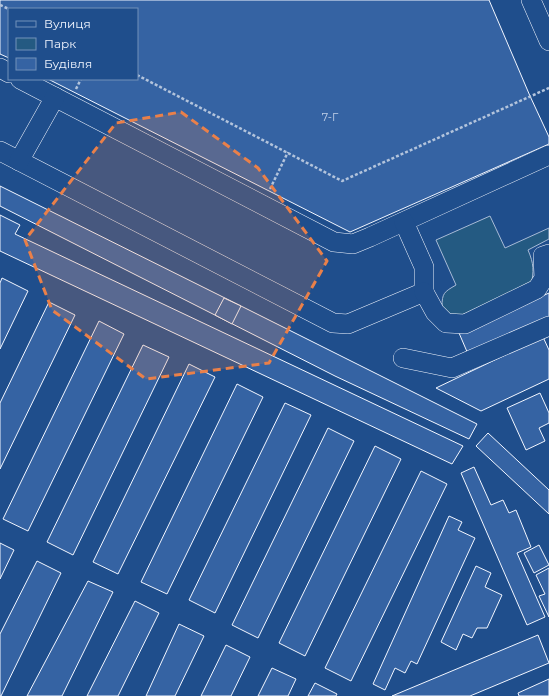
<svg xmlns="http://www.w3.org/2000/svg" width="549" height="696" font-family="Montserrat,sans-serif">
<rect width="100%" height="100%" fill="#1f4e8c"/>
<path fill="#245a82" stroke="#a8bbd7" d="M490 216 505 248 549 228V239L528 250C534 264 534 271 531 286L455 318 442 307C442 293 444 292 456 285L436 240Z"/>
<g fill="#3563a3" stroke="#f2f6ff">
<polygon points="0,0 489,0 530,96 549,137 549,144 350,232 48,79 137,79 137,9 9,9 9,58 0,54"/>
<polygon points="0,186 241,306 477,424 469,439 335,376 0,206"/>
<polygon points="0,215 20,225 15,234 463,446 452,464 0,251"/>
<polygon points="2,278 28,291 0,349 0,283"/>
<polygon points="549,293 549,318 468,354 459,333"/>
<polygon points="224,298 241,306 232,324 215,315"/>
<polygon points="49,302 75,315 0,469 0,403"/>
<polygon points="99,321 124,334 28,531 3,519"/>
<polygon points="543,337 549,350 549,379 481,411 436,388"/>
<polygon points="143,345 169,357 73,555 47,542"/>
<polygon points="189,364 215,377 118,574 93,562"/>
<polygon points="237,384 263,397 167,594 141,582"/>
<polygon points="540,393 549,413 549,423 539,428 545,441 526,450 507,408"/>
<polygon points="285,403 311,415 215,613 189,600"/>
<polygon points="328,428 354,441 258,638 232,625"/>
<polygon points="488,433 549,490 549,514 476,446"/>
<polygon points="375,446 401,459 305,656 279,643"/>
<polygon points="474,467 491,505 503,500 509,513 516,510 531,547 517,553 545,617 527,625 461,473"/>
<polygon points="421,471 447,484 351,681 325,668"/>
<polygon points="449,516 462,522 458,530 475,538 417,664 411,661 405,673 395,668 385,690 373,684"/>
<polygon points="0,543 14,550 0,579"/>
<polygon points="539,545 549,565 534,573 524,553"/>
<polygon points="37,561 61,573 1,696 0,696 0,634"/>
<polygon points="476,566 491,573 485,587 502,595 487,628 477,628 472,638 463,634 456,650 441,642"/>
<polygon points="549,568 549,617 539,596 545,594 536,575"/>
<polygon points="88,581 113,592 62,696 27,696"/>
<polygon points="135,601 159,613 118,696 87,696"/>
<polygon points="179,624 204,636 175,696 146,696"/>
<polygon points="538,635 549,663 470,696 392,696"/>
<polygon points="226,645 250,657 231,696 201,696"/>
<polygon points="272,668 296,679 288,696 258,696"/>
<polygon points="549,679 549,696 519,696 518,693"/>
<polygon points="315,683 337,694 336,696 308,696"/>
</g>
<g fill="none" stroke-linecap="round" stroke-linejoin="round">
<defs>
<g id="minor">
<polyline points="531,0 549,41"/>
<polyline points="0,68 9,73"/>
<polyline points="20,79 334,242 353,244 370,237 549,155"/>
<polyline points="0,151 333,323 348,324 424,292 424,267 404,222"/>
<polyline points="19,161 55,97"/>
<polyline points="424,292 435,312 446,323 465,324 537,289 544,278 543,256 549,254"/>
<polyline points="403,358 452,368 549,326"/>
</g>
</defs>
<use href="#minor" stroke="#f2f6ff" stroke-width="20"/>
<g stroke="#b3c4dc" stroke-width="2.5" stroke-dasharray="3 2" stroke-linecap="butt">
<polyline points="0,5 9,9"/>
<polyline points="137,75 342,181 549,88"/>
<polyline points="76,89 81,79"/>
<polyline points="270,189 288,152"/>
</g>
<use href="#minor" stroke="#1f4e8c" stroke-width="19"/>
</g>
<path fill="#ea8049" fill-opacity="0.2" stroke="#ea8049" stroke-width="3" stroke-dasharray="8 5" stroke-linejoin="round" d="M181 112 258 168 327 261 269 363 146 379 52 310 25 240 116 123Z"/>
<g text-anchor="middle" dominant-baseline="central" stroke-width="3" stroke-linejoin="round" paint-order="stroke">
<g font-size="11" fill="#c3d1e8">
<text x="330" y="117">7-Г</text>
</g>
</g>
<rect x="8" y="8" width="130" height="72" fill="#1f4e8c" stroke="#7391ba"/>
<rect x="16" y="21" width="20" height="6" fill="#1f4e8c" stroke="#7391ba"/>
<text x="44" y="28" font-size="12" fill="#f2f6ff">Вулиця</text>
<rect x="16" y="38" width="20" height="12" fill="#245a82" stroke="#7391ba"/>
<text x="44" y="48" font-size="12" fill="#f2f6ff">Парк</text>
<rect x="16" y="58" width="20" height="12" fill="#3563a3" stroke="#7391ba"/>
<text x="44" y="68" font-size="12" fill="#f2f6ff">Будівля</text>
</svg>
